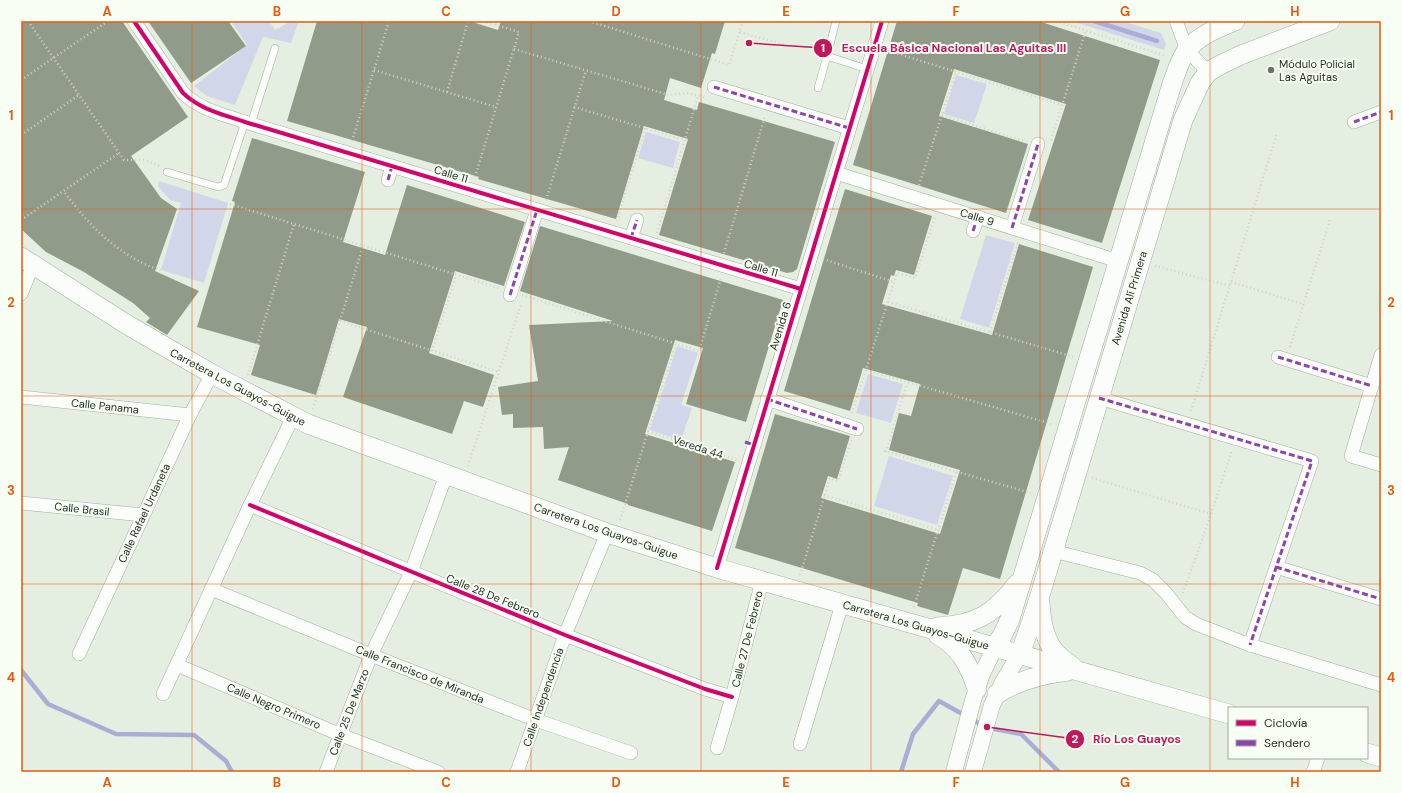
<svg xmlns="http://www.w3.org/2000/svg" width="1402" height="793" font-family="'DM Sans',sans-serif">
<rect width="100%" height="100%" fill="#e5efe1"/>
<g fill="#d1d7e8">
<polygon points="231,21 269,21 275,30 291,21 299,21 291,43 263,37 235,105 207,96 194,86 247,45"/>
<polygon points="1071,21 1121,21 1161,33 1166,44 1164,50"/>
<polygon points="956,75 987,84 974,123 944,114"/>
<polygon points="646,132 680,142 673,168 638,158"/>
<polygon points="159,181 228,203 204,283 161,270 181,203 170,200 158,186"/>
<polygon points="986,235 1015,243 989,328 960,319"/>
<polygon points="677,346 698,353 681,405 692,408 681,440 650,430"/>
<polygon points="868,374 903,384 891,423 856,413"/>
<polygon points="889,456 953,476 937,525 874,506"/>
</g>
<g fill="none" stroke-linecap="round" stroke-linejoin="round">
<g stroke="#aaaed6" stroke-width="4.5">
<polyline points="1094,21 1157,41"/>
<polyline points="21,670 48,704 116,734 194,735 226,761 232,772"/>
<polyline points="989,728 1021,734 1059,772"/>
<polyline points="901,772 913,734 939,701 982,725"/>
</g>
</g>
<g fill="#909b8a">
<polygon points="26,21 122,21 188,117 131,156 161,198 177,209 155,271 199,291 167,335 146,322 150,318 133,303 84,272 46,252 21,229 21,24"/>
<polygon points="148,21 228,21 246,46 191,83"/>
<polygon points="317,21 469,21 498,30 501,21 725,21 715,54 712,53 701,88 670,78 664,100 697,110 699,102 835,142 797,269 793,272 787,273 659,235 688,139 644,126 616,219 478,179 479,177 287,121"/>
<polygon points="897,21 1038,21 1160,60 1102,243 1028,220 1066,104 954,69 939,116 1028,144 1006,213 853,165"/>
<polygon points="252,138 365,172 343,242 385,255 407,185 525,222 504,286 455,271 429,353 494,375 483,407 464,401 452,434 343,397 367,327 339,319 316,395 251,375 260,345 197,327 235,202 232,201"/>
<polygon points="845,189 932,216 914,275 896,270 894,276 891,275 882,304 992,335 1019,244 1093,267 1000,579 963,568 948,615 917,606 918,603 735,548 775,414 850,436 837,479 828,476 821,498 940,534 960,470 889,450 899,413 911,416 920,384 863,368 850,411 784,391"/>
<polygon points="540,226 783,300 746,422 686,404 703,348 675,340 645,434 735,462 712,531 628,505 628,504 558,480 569,447 544,449 543,427 513,428 513,414 502,415 498,387 538,381 529,325 613,321 520,291"/>
</g>
<g fill="none" stroke-linecap="round" stroke-linejoin="round">
<defs>
<g id="service">
<polyline points="836,21 827,56 867,69"/>
<polyline points="818,88 827,56"/>
<polyline points="251,124 275,48"/>
<polyline points="167,172 218,187 224,185 245,122"/>
</g>
<g id="minor">
<path d="M134 21 183 93C201 110 222 114 245 122L801 289"/>
<polyline points="1176,21 1187,50 1208,72"/>
<polyline points="714,87 849,128"/>
<polyline points="1354,122 1381,112"/>
<polyline points="836,173 1118,261"/>
<polyline points="388,180 392,166"/>
<polyline points="1012,228 1038,144"/>
<polyline points="973,231 978,217"/>
<polyline points="631,238 637,220"/>
<polyline points="21,294 33,265"/>
<polyline points="510,295 537,210"/>
<polyline points="1381,355 1351,456 1381,465"/>
<polyline points="1278,357 1372,386"/>
<polyline points="21,397 190,415"/>
<polyline points="1099,398 1312,461 1250,645"/>
<polyline points="767,399 857,429"/>
<polyline points="21,503 143,515"/>
<polyline points="250,505 565,635 705,689 732,697"/>
<polyline points="1053,551 1140,573 1153,580 1166,593 1185,617 1196,624 1250,645 1381,685"/>
<polyline points="1276,567 1381,599"/>
<polyline points="717,568 882,21"/>
<polyline points="211,589 371,655 536,720 631,753"/>
<polyline points="79,654 190,415 212,374"/>
<polyline points="177,665 341,735 438,772"/>
<polyline points="163,694 250,505 293,417"/>
<polyline points="800,744 842,604"/>
<polyline points="717,748 732,697 762,581"/>
<polyline points="326,772 371,655 411,572 446,475"/>
<polyline points="517,772 565,635 607,533"/>
<polyline points="1313,772 1318,758"/>
</g>
<g id="tertiary">
<polyline points="954,772 973,700 982,674 995,647"/>
<polyline points="973,772 992,705 1003,682 1020,654"/>
</g>
<g id="secondary">
<polyline points="21,257 126,324 212,374 308,424 607,533 717,568 1229,714"/>
<path d="M1040 603C1041 620 1044 640 1056 653 1061 658 1067 663 1073 667"/>
<path d="M937 627C976 625 994 614 1017 584"/>
<path d="M938 635C960 648 969 664 977 689"/>
<path d="M995 647 1003 634 1010 619 1172 84C1176 73 1180 59 1187 50 1199 35 1218 28 1235 21"/>
<polyline points="1020,654 1031,623 1041,592 1183,120 1200,83 1208,72 1220,65 1241,55 1330,21"/>
<path d="M997 694C1019 680 1042 674 1068 671"/>
<polyline points="1367,753 1381,757"/>
</g>
</defs>
<use href="#service" stroke="#a5aca1" stroke-width="8"/>
<use href="#minor" stroke="#a5aca1" stroke-width="14"/>
<use href="#tertiary" stroke="#a5aca1" stroke-width="17"/>
<use href="#secondary" stroke="#a5aca1" stroke-width="20"/>
<g stroke="#d0d3ce" stroke-width="2.5" stroke-dasharray="1 3" stroke-linecap="butt">
<polyline points="28,21 124,160 144,160 160,166"/>
<polyline points="589,21 729,65 743,21"/>
<polyline points="1056,21 1166,56"/>
<polyline points="21,22 22,21"/>
<polyline points="496,25 497,21"/>
<polyline points="740,32 785,45"/>
<polyline points="514,49 669,95 688,93 705,98"/>
<polyline points="886,50 1062,105"/>
<polyline points="374,70 496,107"/>
<polyline points="21,80 108,21"/>
<polyline points="447,92 468,21"/>
<polyline points="574,107 685,140"/>
<polyline points="942,115 1026,142"/>
<polyline points="21,135 79,95"/>
<polyline points="1051,140 1086,30"/>
<polyline points="352,141 389,21"/>
<polyline points="475,177 519,32 483,21"/>
<polyline points="919,185 956,72"/>
<path d="M65 193C73 203 80 213 89 222 106 241 136 264 161 270"/>
<polyline points="546,200 586,70"/>
<polyline points="230,204 499,288"/>
<polyline points="21,220 119,153"/>
<polyline points="617,221 645,128"/>
<polyline points="657,233 698,96"/>
<polyline points="724,253 765,116"/>
<polyline points="823,259 894,282"/>
<polyline points="1155,266 1230,286"/>
<polyline points="1231,282 1303,304"/>
<polyline points="522,295 699,351 721,278"/>
<polyline points="888,302 1074,357"/>
<polyline points="340,321 499,372"/>
<polyline points="990,332 1018,242"/>
<polyline points="1290,347 1330,220"/>
<polyline points="432,351 456,275"/>
<polyline points="866,370 1052,424"/>
<polyline points="248,375 294,224"/>
<polyline points="313,409 363,246"/>
<polyline points="1191,411 1277,133"/>
<polyline points="852,413 897,273 915,278 935,217"/>
<polyline points="648,431 737,460"/>
<polyline points="884,451 1031,493"/>
<polyline points="886,452 907,383"/>
<polyline points="468,466 521,304"/>
<polyline points="1092,478 1211,514"/>
<polyline points="824,495 938,530"/>
<polyline points="620,520 676,344"/>
<polyline points="800,575 830,478 838,481 851,440"/>
<polyline points="1183,593 1211,514 1232,450"/>
<polyline points="914,607 956,472"/>
</g>
<use href="#service" stroke="#fbfdfa" stroke-width="7"/>
<use href="#minor" stroke="#fbfdfa" stroke-width="13"/>
<use href="#tertiary" stroke="#fbfdfa" stroke-width="16"/>
<use href="#secondary" stroke="#fbfdfa" stroke-width="19"/>
<g stroke="#8e44ad" stroke-width="3" stroke-dasharray="6 3" stroke-linecap="butt">
<polyline points="714,87 849,128"/>
<polyline points="1354,122 1381,112"/>
<polyline points="388,180 392,166"/>
<polyline points="1012,228 1038,144"/>
<polyline points="973,231 978,217"/>
<polyline points="631,238 637,220"/>
<polyline points="510,295 537,210"/>
<polyline points="1278,357 1372,386"/>
<polyline points="1099,398 1312,461 1250,645"/>
<polyline points="767,399 857,429"/>
<polyline points="745,442 754,445"/>
<polyline points="1276,567 1381,599"/>
</g>
<defs>
<g id="cycleway">
<path d="M134 21 183 93C201 110 222 114 245 122L801 289"/>
<polyline points="250,505 565,635 705,689 732,697"/>
<polyline points="717,568 882,21"/>
</g>
</defs>
<use href="#cycleway" stroke="#f7fef4" stroke-width="6"/>
<use href="#cycleway" stroke="#d6006c" stroke-width="4"/>
</g>
<path fill="none" stroke="#e8590c" stroke-width="1" stroke-opacity="0.55" d="M192 21V772M362 21V772M531 21V772M701 21V772M871 21V772M1040 21V772M1210 21V772M21 209H1381M21 396H1381M21 584H1381"/>
<circle fill="#6a7266" stroke="#f7fef4" stroke-width="1.5" cx="1271" cy="70" r="4"/>
<g text-anchor="middle" dominant-baseline="central" stroke-width="4" stroke-linejoin="round" paint-order="stroke">
<g font-size="11" fill="#272e24" stroke="#f7fef4" text-anchor="start">
<text x="1279" y="64">Módulo Policial<tspan x="1279" dy="13">Las Aguitas</tspan></text>
</g>
<g font-size="11" fill="#272e24" stroke="#f7fef4">
<text transform="translate(451 174) rotate(17)">Calle 11</text>
<text transform="translate(977 217) rotate(17)">Calle 9</text>
<text transform="translate(761 268) rotate(17)">Calle 11</text>
<text transform="translate(1129 298) rotate(-73)">Avenida Alí Primera</text>
<text transform="translate(780 326) rotate(-73)">Avenida 6</text>
<text transform="translate(238 387) rotate(28)">Carretera Los Guayos-Guigue</text>
<text transform="translate(105 406) rotate(6)">Calle Panama</text>
<text transform="translate(698 447) rotate(18)">Vereda 44</text>
<text transform="translate(82 509) rotate(6)">Calle Brasil</text>
<text transform="translate(144 513) rotate(-65)">Calle Rafael Urdaneta</text>
<text transform="translate(606 531) rotate(19)">Carretera Los Guayos-Guigue</text>
<text transform="translate(493 596) rotate(22)">Calle 28 De Febrero</text>
<text transform="translate(916 625) rotate(16)">Carretera Los Guayos-Guigue</text>
<text transform="translate(747 639) rotate(-76)">Calle 27 De Febrero</text>
<text transform="translate(420 674) rotate(22)">Calle Francisco de Miranda</text>
<text transform="translate(543 697) rotate(-71)">Calle Independencia</text>
<text transform="translate(274 706) rotate(23)">Calle Negro Primero</text>
<text transform="translate(349 712) rotate(-69)">Calle 25 De Marzo</text>
</g>
</g>
<path fill="none" stroke="#c2185b" stroke-width="1.5" d="M749 43L823 48M987 727L1075 739"/>
<g fill="#c2185b" stroke="#f7fef4" stroke-width="1.5">
<circle cx="749" cy="43" r="4"/>
<circle cx="987" cy="727" r="4"/>
<circle cx="823" cy="48" r="10"/>
<circle cx="1075" cy="739" r="10"/>
</g>
<g font-size="12" text-anchor="middle" font-weight="bold" fill="#fff">
<text x="823" y="52">1</text>
<text x="1075" y="743">2</text>
</g>
<g font-size="12" text-anchor="middle" font-weight="bold" fill="#c2185b" stroke="#f7fef4" stroke-width="4" stroke-linejoin="round" paint-order="stroke">
<text x="954" y="52">Escuela Básica Nacional Las Aguitas III</text>
<text x="1137" y="743">Río Los Guayos</text>
</g>
<rect width="1402" height="793" fill="none" stroke="#f7fef4" stroke-width="44"/>
<rect x="1228" y="707" width="140" height="52" fill="#f7fef4" stroke="#a4aba1"/>
<rect x="1236" y="720" width="20" height="6" fill="#d6006c" stroke="#a4aba1"/>
<text x="1264" y="727" font-size="12" fill="#272e24">Ciclovía</text>
<rect x="1236" y="740" width="20" height="6" fill="#8e44ad" stroke="#a4aba1"/>
<text x="1264" y="747" font-size="12" fill="#272e24">Sendero</text>
<rect x="22" y="22" width="1358" height="749" fill="none" stroke="#e8590c" stroke-width="1.5"/>
<g font-size="13" text-anchor="middle" font-weight="bold" fill="#e8590c">
<text x="107" y="16">A</text>
<text x="277" y="16">B</text>
<text x="446" y="16">C</text>
<text x="616" y="16">D</text>
<text x="786" y="16">E</text>
<text x="956" y="16">F</text>
<text x="1125" y="16">G</text>
<text x="1295" y="16">H</text>
<text x="11" y="120">1</text>
<text x="1391" y="120">1</text>
<text x="11" y="307">2</text>
<text x="1391" y="307">2</text>
<text x="11" y="495">3</text>
<text x="1391" y="495">3</text>
<text x="11" y="682">4</text>
<text x="1391" y="682">4</text>
<text x="107" y="787">A</text>
<text x="277" y="787">B</text>
<text x="446" y="787">C</text>
<text x="616" y="787">D</text>
<text x="786" y="787">E</text>
<text x="956" y="787">F</text>
<text x="1125" y="787">G</text>
<text x="1295" y="787">H</text>
</g>
</svg>
